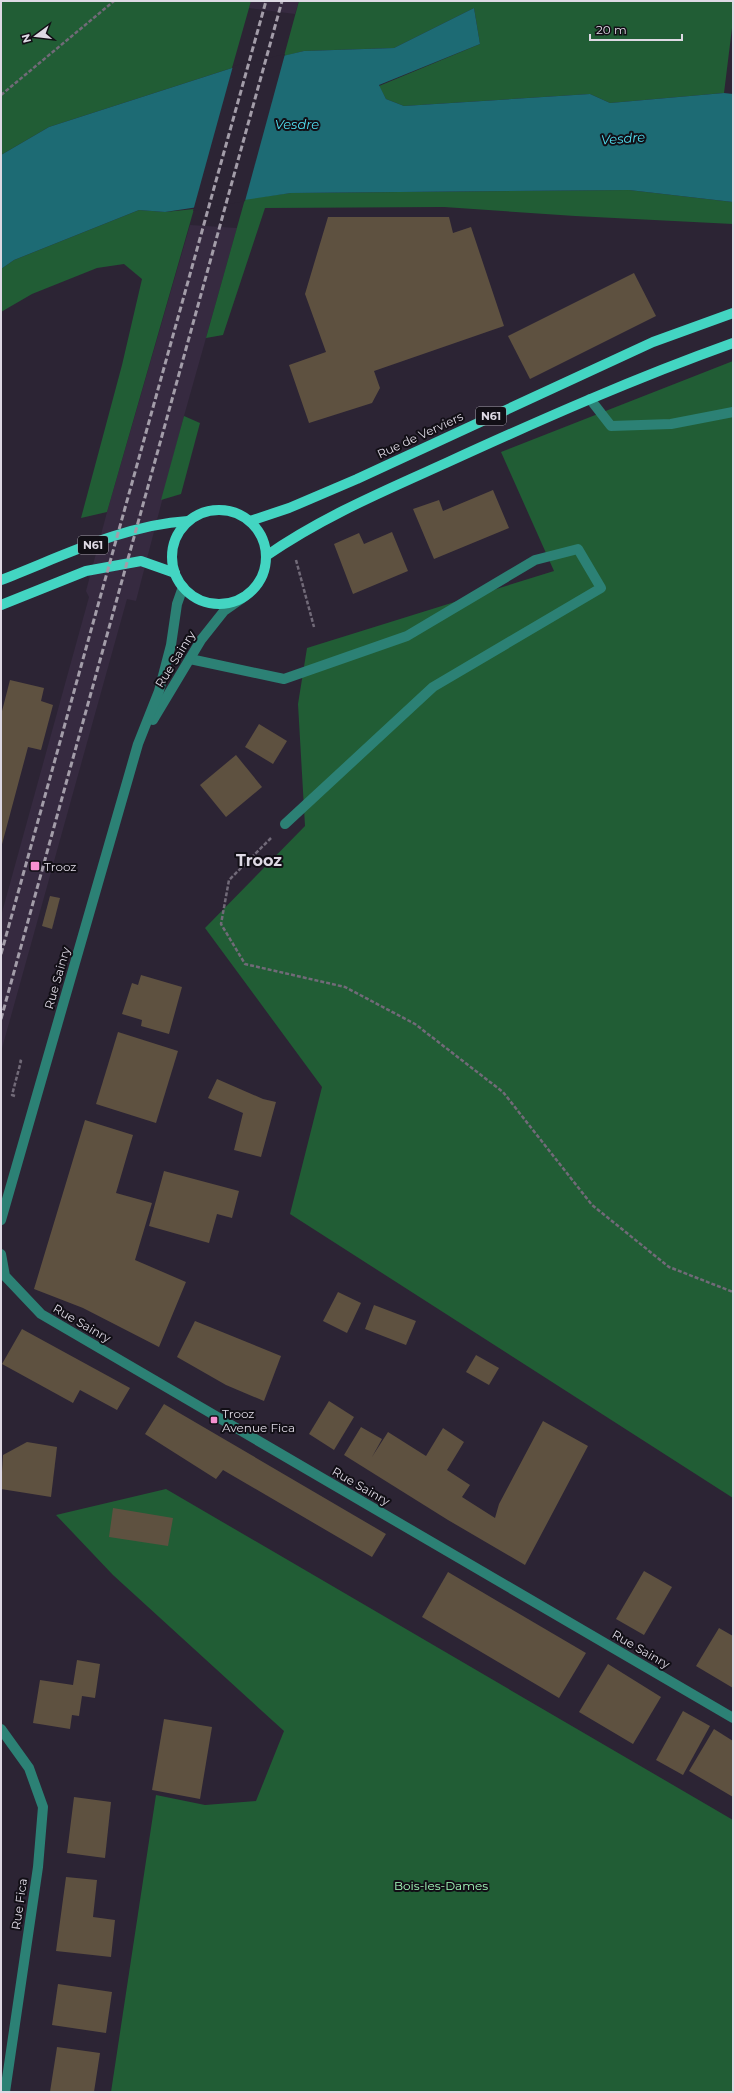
<svg xmlns="http://www.w3.org/2000/svg" width="734" height="2093" font-family="Montserrat,sans-serif">
<rect width="100%" height="100%" fill="#2c2434"/>
<g fill="#362a40">
<polygon points="251,1 299,1 295,14 249,8"/>
<polygon points="190,225 237,228 184,416 136,601 127,599 1,1052 1,916 89,597 86,591 107,512"/>
</g>
<g fill="#215d35">
<polygon points="1,1 251,1 232,68 49,127 1,155"/>
<polygon points="299,1 733,1 733,20 724,93 610,103 590,94 404,106 386,99 379,86 480,44 474,8 394,48 304,51 284,56"/>
<polygon points="629,190 733,202 733,224 575,216 444,207 265,208 223,335 206,338 245,199 291,193"/>
<polygon points="194,209 107,512 81,518 122,365 142,279 124,264 97,268 32,294 1,312 1,269 14,260 139,210 165,212"/>
<polygon points="733,361 733,1498 290,1214 322,1087 205,928 305,826 298,704 307,648 554,571 501,452"/>
<polygon points="184,416 200,423 181,494 161,500"/>
<polygon points="166,1489 733,1820 733,2092 111,2092 156,1795 205,1805 256,1801 284,1731 113,1575 56,1515"/>
</g>
<polygon fill="#1d6b74" points="474,8 480,44 379,85 386,99 404,106 590,94 610,103 724,93 733,94 733,202 629,190 291,193 165,212 139,210 14,260 1,269 1,155 49,127 232,68 304,51 394,48"/>
<polygon fill="#2c2434" points="285,54 245,201 193,211 233,66"/>
<g fill="#5e5140">
<polygon points="328,217 449,217 453,233 471,227 504,326 374,371 380,388 372,403 309,423 289,365 326,352 305,294"/>
<polygon points="634,273 656,316 530,379 508,336"/>
<polygon points="493,490 509,528 434,559 413,509 439,500 443,511"/>
<polygon points="392,532 408,571 353,594 334,544 359,533 364,544"/>
<polygon points="10,680 44,688 41,701 53,705 41,750 28,747 1,848 1,715"/>
<polygon points="259,724 287,741 273,764 245,747"/>
<polygon points="236,755 262,787 226,817 200,785"/>
<polygon points="50,896 60,898 52,929 42,926"/>
<polygon points="141,975 182,987 169,1034 141,1026 142,1020 122,1014 132,983 138,985"/>
<polygon points="118,1032 178,1051 156,1123 96,1104"/>
<polygon points="217,1079 263,1099 276,1102 261,1157 234,1150 243,1113 208,1098"/>
<polygon points="85,1120 133,1135 116,1193 152,1203 135,1260 186,1282 159,1347 83,1308 34,1289"/>
<polygon points="164,1171 239,1191 232,1218 217,1214 209,1243 149,1226"/>
<polygon points="338,1292 361,1303 347,1333 323,1321"/>
<polygon points="374,1305 416,1321 406,1345 365,1329"/>
<polygon points="195,1321 281,1356 264,1401 226,1385 177,1357"/>
<polygon points="22,1329 130,1388 117,1410 80,1390 73,1403 2,1364"/>
<polygon points="476,1355 499,1368 489,1385 466,1372"/>
<polygon points="329,1401 354,1417 334,1450 309,1434"/>
<polygon points="164,1404 386,1534 372,1557 223,1470 216,1479 145,1434"/>
<polygon points="543,1421 588,1446 525,1565 448,1520 344,1455 361,1427 382,1439 372,1457 388,1432 426,1456 443,1428 464,1442 447,1470 470,1485 462,1497 495,1518 499,1504"/>
<polygon points="27,1442 57,1447 51,1497 1,1489 3,1455"/>
<polygon points="113,1508 173,1518 168,1546 109,1537"/>
<polygon points="644,1571 672,1587 644,1635 616,1619"/>
<polygon points="448,1572 586,1653 559,1698 422,1617"/>
<polygon points="719,1628 733,1636 733,1688 696,1666"/>
<polygon points="77,1660 100,1664 95,1698 82,1696 79,1716 72,1715 70,1729 33,1723 40,1680 73,1685"/>
<polygon points="608,1664 661,1697 633,1744 579,1712"/>
<polygon points="683,1711 710,1726 683,1775 656,1760"/>
<polygon points="164,1719 212,1727 200,1799 152,1790"/>
<polygon points="714,1729 733,1741 733,1797 689,1771"/>
<polygon points="74,1797 111,1802 105,1858 67,1853"/>
<polygon points="66,1877 97,1880 93,1917 115,1920 111,1957 56,1951"/>
<polygon points="58,1984 112,1992 106,2033 52,2025"/>
<polygon points="57,2047 100,2053 94,2092 50,2092"/>
</g>
<g fill="none" stroke-linecap="round" stroke-linejoin="round">
<g stroke="#716a78" stroke-width="2.5" stroke-dasharray="4 2" stroke-linecap="butt">
<polyline points="1,95 114,1"/>
<polyline points="296,560 314,627"/>
<polyline points="271,838 229,880 221,924 245,964 345,987 415,1024 503,1092 592,1205 669,1267 733,1292"/>
<polyline points="15,1096 12,1095 21,1061 18,1060"/>
</g>
<g stroke="#2c8175" stroke-width="10">
<polyline points="590,399 611,426 671,424 733,412"/>
<polyline points="190,659 284,679 407,636 535,560 578,549 601,588 433,687 285,824"/>
<polyline points="153,720 201,640 224,611 244,597"/>
<polyline points="1,1220 138,744 159,691 171,645 177,604 183,587"/>
<polyline points="1,1254 5,1276 41,1314 733,1718"/>
<polyline points="1,1729 29,1768 43,1807 38,1867 5,2092"/>
</g>
<g stroke="#43d5c2" stroke-width="10">
<circle cx="219" cy="557" r="47"/>
<polyline points="250,521 289,508 357,479 653,342 733,313"/>
<path d="M266 556C322 517 384 491 446 463 540 420 635 378 733 343"/>
<path d="M1 580C61 557 123 525 188 521"/>
<polyline points="1,605 86,571 141,561 175,573"/>
</g>
<g stroke="#a39da9" stroke-width="3" stroke-dasharray="6 3" stroke-linecap="butt">
<polyline points="1,954 266,1"/>
<polyline points="1,1019 282,1"/>
</g>
</g>
<g fill="#f690d0" stroke="#120f16" stroke-width="1.5">
<rect x="30" y="861" width="10" height="10" rx="2"/>
<rect x="210" y="1416" width="8" height="8" rx="2"/>
</g>
<g text-anchor="middle" dominant-baseline="central" stroke-width="4" stroke-linejoin="round" paint-order="stroke">
<g fill="#120f16" stroke="#a19ca6" stroke-width="1">
<rect x="476" y="407" width="30" height="18" rx="3"/>
<rect x="78" y="536" width="30" height="18" rx="3"/>
</g>
<g font-size="11" font-weight="bold" fill="#ded9e4">
<text x="491" y="416">N61</text>
<text x="93" y="545">N61</text>
</g>
<g font-size="12" fill="#ded9e4" stroke="#120f16">
<text transform="translate(420 435) rotate(-25)">Rue de Verviers</text>
<text transform="translate(175 659) rotate(-58)">Rue Sainry</text>
<text transform="translate(57 978) rotate(-74)">Rue Sainry</text>
<text transform="translate(82 1323) rotate(30)">Rue Sainry</text>
<text transform="translate(361 1486) rotate(30)">Rue Sainry</text>
<text transform="translate(641 1649) rotate(30)">Rue Sainry</text>
<text transform="translate(19 1904) rotate(-82)">Rue Fica</text>
</g>
<g font-size="12" fill="#ded9e4" stroke="#120f16" text-anchor="start">
<text x="44" y="866">Trooz</text>
<text x="222" y="1413">Trooz<tspan x="222" dy="14">Avenue Fica</tspan></text>
</g>
<g font-size="12" fill="#a5fcbc" stroke="#120f16">
<text x="441" y="1885">Bois-les-Dames</text>
</g>
<g font-size="13" font-style="italic" fill="#51e0f1" stroke="#120f16">
<text x="297" y="124">Vesdre</text>
<text transform="translate(623 138) rotate(-4)">Vesdre</text>
</g>
<g font-size="16" font-weight="bold" fill="#ded9e4" stroke="#120f16">
<text x="259" y="860">Trooz</text>
</g>
</g>
<rect width="734" height="2093" fill="none" stroke="#ded9e4" stroke-width="4"/>
<g transform="translate(36 36) rotate(255)" stroke="#120f16" stroke-width="3" paint-order="stroke">
<path d="M0-3L7 15L0 10L-7 15Z" fill="#ded9e4"/>
<text y="-6" font-size="11" font-weight="bold" text-anchor="middle" fill="#ded9e4">N</text>
</g>
<path d="M590 34v6h92v-6" fill="none" stroke="#ded9e4" stroke-width="2"/>
<text x="596" y="34" font-size="12" fill="#ded9e4" stroke="#120f16" stroke-width="3" paint-order="stroke">20 m</text>
</svg>
